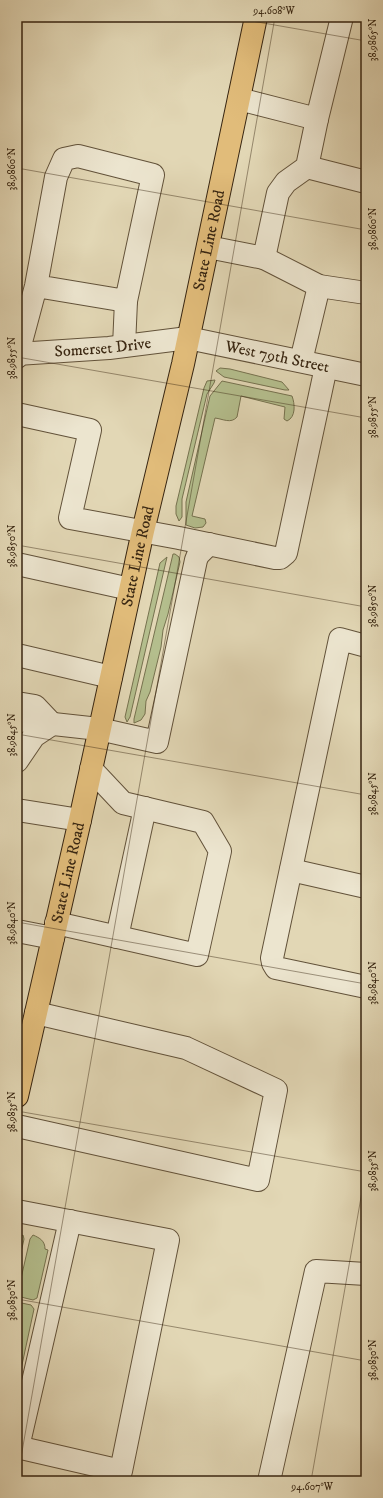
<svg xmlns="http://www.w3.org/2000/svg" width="383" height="1498" font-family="'IM FELL DW Pica',serif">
<rect width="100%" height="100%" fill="#e2d7b5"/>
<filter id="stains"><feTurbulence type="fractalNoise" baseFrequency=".005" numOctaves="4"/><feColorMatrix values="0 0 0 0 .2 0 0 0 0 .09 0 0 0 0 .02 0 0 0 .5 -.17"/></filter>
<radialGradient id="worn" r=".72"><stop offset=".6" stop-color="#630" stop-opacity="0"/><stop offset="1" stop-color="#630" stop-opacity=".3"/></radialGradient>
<g fill="#b4be8d" stroke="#76724f">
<polygon points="220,368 230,369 282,382 289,390 285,390 224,377 216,371"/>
<polygon points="215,380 214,383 207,394 182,499 182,517 179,521 176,514 176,506 204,388 207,381"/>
<path d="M222 381 292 396C295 404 296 417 287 421L284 419 285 407 241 396 237 417C231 424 223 419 215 418L192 516 205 519 206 523 203 527 195 528 186 525V502L210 396Z"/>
<polygon points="173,554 175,554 179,557 180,562 168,614 163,630 161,647 150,692 146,701 145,714 141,720 134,723 134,719"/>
<polygon points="167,557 130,717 127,722 125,717 160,563"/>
<polygon points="23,1235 24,1239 17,1271 17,1238"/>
<path d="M33 1235C40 1238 45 1241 45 1249L48 1250 37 1298 33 1300 17 1296 30 1239Z"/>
<polygon points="17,1302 31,1305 34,1309 17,1388"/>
</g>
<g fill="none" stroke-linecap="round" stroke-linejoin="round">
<defs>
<g id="minor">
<polyline points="239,99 317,119 342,17"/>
<polyline points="307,167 366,182"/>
<polyline points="208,247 264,258 319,286 366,293"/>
<polyline points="264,258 278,193 286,182 307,167 317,119"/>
<polyline points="124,346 126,301"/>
<path id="s1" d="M17 354 109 348 188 338 366 375"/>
<polyline points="17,357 36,286 56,177 64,159 78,156 153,175 126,301 36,286"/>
<polyline points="301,361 319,286"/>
<polyline points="17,414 90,430 70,518 179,538 275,558 280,558 286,553 326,367"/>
<polyline points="17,564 130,589"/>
<polyline points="366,646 340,639 272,958 273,963 276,968 366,987"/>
<polyline points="17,655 111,677"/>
<polyline points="17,703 35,706 52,724"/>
<polyline points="17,720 99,729 157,742 196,560 198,555 209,544"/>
<polyline points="17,761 34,736 52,724"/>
<polyline points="17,810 80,820"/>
<polyline points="291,870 366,887"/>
<polyline points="56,923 197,955 220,851 203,822 123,803 91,769"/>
<polyline points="17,931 53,938"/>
<polyline points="117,937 145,808"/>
<polyline points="17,1126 258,1180 276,1090 186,1048 36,1013"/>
<polyline points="17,1211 168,1240 121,1471 17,1447"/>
<polyline points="18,1447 70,1221"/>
<polyline points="269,1481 316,1271 366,1274"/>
</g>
<g id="major">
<path id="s2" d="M17 1096 80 820 143 531 183 364 256 17"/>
</g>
</defs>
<use href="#minor" stroke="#62523a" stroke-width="24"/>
<use href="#major" stroke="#372511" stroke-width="24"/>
<use href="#minor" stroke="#ece5cf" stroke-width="22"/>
<use href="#major" stroke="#e1bc7a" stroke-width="22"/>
</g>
<path fill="none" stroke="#372511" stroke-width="1" stroke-opacity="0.45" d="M229 17 366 41M17 168 366 230M17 357 366 418M17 545 366 607M17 734 366 795M17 922 366 984M17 1111 366 1172M17 1299 366 1361M17 1480 275 17M311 1481 366 1169"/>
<g text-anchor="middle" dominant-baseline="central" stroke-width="4" stroke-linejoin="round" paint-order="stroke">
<g font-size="16" fill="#372511" stroke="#ece5cf">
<text stroke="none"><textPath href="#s2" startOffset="877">State Line Road</textPath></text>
<text stroke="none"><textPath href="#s1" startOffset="86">Somerset Drive</textPath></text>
<text stroke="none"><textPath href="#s1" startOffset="263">West 79th Street</textPath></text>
<text stroke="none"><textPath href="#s2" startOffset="553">State Line Road</textPath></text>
<text stroke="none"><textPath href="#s2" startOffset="229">State Line Road</textPath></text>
</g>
</g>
<rect width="383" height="1498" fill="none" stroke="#e2d7b5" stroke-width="44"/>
<rect x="22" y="22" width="339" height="1454" fill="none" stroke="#372511" stroke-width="1.5"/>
<g font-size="10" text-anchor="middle" fill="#372511">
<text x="274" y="14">94.608°W</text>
<text transform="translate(372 40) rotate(-90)" y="4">38.9865°N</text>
<text transform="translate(11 169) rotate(-90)" y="4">38.9860°N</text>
<text transform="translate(372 229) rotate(-90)" y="4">38.9860°N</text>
<text transform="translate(11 358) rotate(-90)" y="4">38.9855°N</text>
<text transform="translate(372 417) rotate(-90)" y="4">38.9855°N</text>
<text transform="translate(11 546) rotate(-90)" y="4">38.9850°N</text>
<text transform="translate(372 606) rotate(-90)" y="4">38.9850°N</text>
<text transform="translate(11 735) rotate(-90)" y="4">38.9845°N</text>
<text transform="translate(372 794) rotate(-90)" y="4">38.9845°N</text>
<text transform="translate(11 923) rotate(-90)" y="4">38.9840°N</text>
<text transform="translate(372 983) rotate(-90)" y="4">38.9840°N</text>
<text transform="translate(11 1112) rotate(-90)" y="4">38.9835°N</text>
<text transform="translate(372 1171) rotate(-90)" y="4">38.9835°N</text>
<text transform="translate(11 1300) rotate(-90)" y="4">38.9830°N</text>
<text transform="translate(372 1360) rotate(-90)" y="4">38.9830°N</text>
<text x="312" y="1490">94.607°W</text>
</g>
<rect width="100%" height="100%" filter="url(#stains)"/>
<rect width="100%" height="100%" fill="url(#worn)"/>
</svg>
